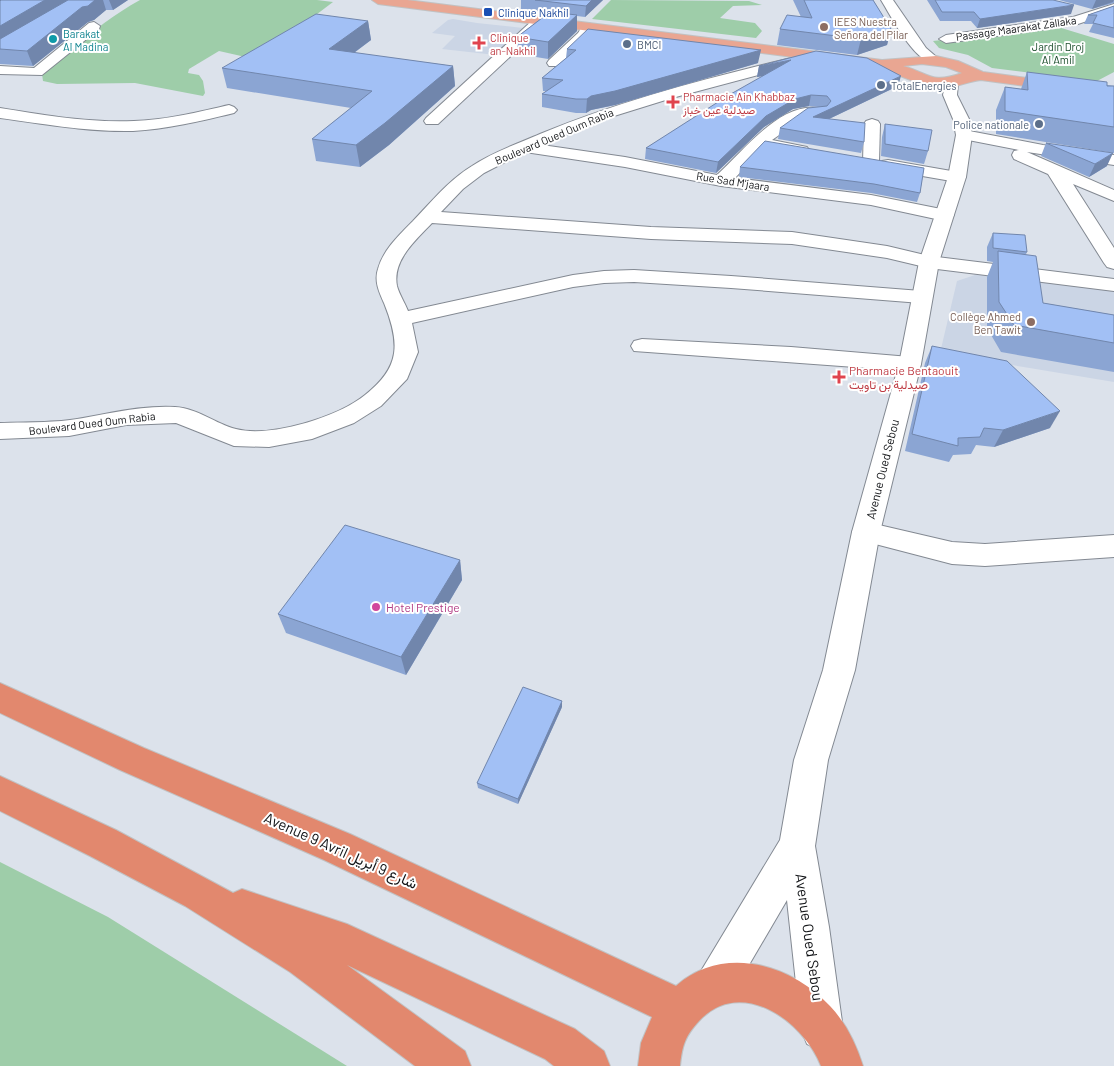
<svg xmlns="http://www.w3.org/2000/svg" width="1114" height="1066" font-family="Barlow,Vazirmatn,sans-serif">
<rect width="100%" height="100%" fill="#dce2eb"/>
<g fill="#cbd5e5">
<polygon points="453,19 477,23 523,28 496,55 442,49 455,36 432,33 448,20"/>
<polygon points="984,272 1114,290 1114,382 940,353 957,281"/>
</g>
<g fill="#9ecda9">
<path d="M140 0H317L333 2 288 36 250 58 219 51 189 69 188 73 199 75 203 81 205 93 203 96 135 83 57 84 43 81 42 74C52 65 64 59 73 50 93 30 115 14 140 0Z"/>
<polygon points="611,0 749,1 762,5 733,6 720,18 755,23 762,31 756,38 592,19"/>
<polygon points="1058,27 1114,44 1114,72 1097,81 992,68 968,55 939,48 933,41"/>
<polygon points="0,862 108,917 347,1066 0,1066"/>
</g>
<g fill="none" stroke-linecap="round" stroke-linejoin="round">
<defs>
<g id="minor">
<polygon points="1114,4 1114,12 1075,25 946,43 939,39 946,35 1073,17"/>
<polygon points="540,17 545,18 546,21 545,24 438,124 426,124 424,121 426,118 535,18"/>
<polygon points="94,22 100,26 99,29 42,75 0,74 0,66 34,68 89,23"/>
<polygon points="589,23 595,27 588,39 559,66 549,66 547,63 549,60 578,33 584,24"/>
<path d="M795 57 800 58 802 61 800 64 672 98 598 121 542 145 625 157 717 175C745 150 782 98 824 109L827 112 824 115 805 117 772 140 807 147 809 150 807 153 801 155 763 148 735 178 871 195 951 211 954 215 951 219 945 221 871 205 721 186 625 167 525 152 484 173 463 189 441 212 651 227 792 232 887 246 929 256 1114 279V291L929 268 887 258 792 244 651 239 432 223C416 240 392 260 397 286 399 294 405 303 408 311L573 275 604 271 634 270 731 276 921 291 928 293 931 297 928 301 921 303 731 288 634 282 604 283 573 287 412 323 418 352 407 379 381 406 354 423 312 439 269 447 234 446 176 423 126 425 69 436 0 439V423C23 422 47 423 70 420 105 415 139 405 175 407 197 408 216 424 236 429 270 438 338 417 365 395 401 367 400 343 384 303 379 292 374 281 378 269 383 250 400 234 413 221 432 201 449 180 472 166 493 152 517 144 540 134 622 100 709 78 795 57Z"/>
<path d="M229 105 234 107 237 110 234 113C201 121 167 129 133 131 88 132 44 124 0 118V108C44 115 89 123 134 121 166 120 198 112 229 105Z"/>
<polygon points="872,119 878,121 880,124 879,162 877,166 865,166 863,162 864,124 866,121"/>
<polygon points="964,130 1043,145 1114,155 1114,165 1027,152 1114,190 1114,201 1073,184 1114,248 1114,269 1107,267 1104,263 1048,174 1014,159 1012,155 1014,151 1019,150 958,138 956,135 958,132"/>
<polygon points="888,160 957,172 963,173 966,177 963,181 957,182 882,169 880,165 882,161"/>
<polygon points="642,339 791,347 910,357 918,359 921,364 918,369 910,371 634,351 631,346 634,341"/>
<polygon points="866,522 952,542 985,544 1114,535 1114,557 985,566 952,564 856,539 852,532 856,525"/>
</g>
<g id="tertiary">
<path d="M881 0H893L926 48 940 60 938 63C917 68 891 16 881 0Z"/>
<polygon points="951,79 956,80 958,83 957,95 969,119 972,135 966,177 939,262 921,364 880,532 855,670 828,760 815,846 829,927 843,1029 837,1044 822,1050 807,1044 801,1029 787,900 729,999 715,1005 701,999 695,985 701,971 780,840 794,760 823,670 852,532 899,364 919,262 948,177 956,135 953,119 943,95 946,80"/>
</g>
<path id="primary" d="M372 0H407L882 60 936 56 958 61 983 72 1114 90V98L981 80C969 81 961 86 950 87 925 90 902 75 879 68L378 4ZM922 64 946 67 962 73C931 84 931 74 903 66Z"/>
<g id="trunk">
<path d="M0 683 144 748 350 834 676 986C723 944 791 964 830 1006 846 1023 856 1044 863 1066H821C803 1020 740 976 699 1021 685 1036 682 1046 680 1066H638L641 1043 652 1017 324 860 120 770 0 713Z"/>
<polygon points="0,776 116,830 233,893 242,889 347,924 575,1029 604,1051 610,1066 554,1066 545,1059 347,965 465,1051 471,1066 415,1066 290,972 185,906 90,856 0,811"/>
</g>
</defs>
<use href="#minor" stroke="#838992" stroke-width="2"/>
<use href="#tertiary" stroke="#838992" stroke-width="2"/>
<use href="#primary" stroke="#c1c2c3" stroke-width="2"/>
<use href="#trunk" stroke="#c1c2c3" stroke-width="2"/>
<use href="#minor" fill="#fff" fill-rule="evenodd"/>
<use href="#tertiary" fill="#fff" fill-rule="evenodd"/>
<use href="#primary" fill="#e9a692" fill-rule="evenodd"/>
<use href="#trunk" fill="#e2886e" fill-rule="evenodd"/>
</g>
<g fill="#8ba5d3">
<polygon points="0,0 128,0 113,10 106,10 94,20 88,22 33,66 0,64"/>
<polygon points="521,0 603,0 585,17 577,16 577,31 548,59 518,54 517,37 549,12 521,9"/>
<polygon points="793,0 873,0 891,29 887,45 857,55 777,45 780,29 801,17"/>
<polygon points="927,0 1053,0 1071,14 977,28 971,21 940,21"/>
<polygon points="1059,0 1114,0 1114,3 1092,9"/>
<polygon points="1114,6 1114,38 1089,32 1093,24 1084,24 1088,15"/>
<polygon points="368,21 371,40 354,53 453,66 455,86 389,145 360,167 316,161 312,139 351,108 227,88 222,68"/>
<polygon points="567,49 758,63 615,105 591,110 586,113 576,113 542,107 542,94 546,91 543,91 542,78 566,58"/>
<polygon points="759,66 898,86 829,119 864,142 861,153 778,139 780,128 819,107 809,106 793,109 764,127 716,173 645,159 646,148 763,76 757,77"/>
<polygon points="1027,72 1114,86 1114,153 996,134 996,110 1005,87 1021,89"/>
<polygon points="885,124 928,151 924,164 881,156 882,137"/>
<polygon points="1046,143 1107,166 1089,177 1041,156"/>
<polygon points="740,167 924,168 920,193 917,202 871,193 739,177"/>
<polygon points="993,233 1027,252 1026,254 1043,303 1114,315 1114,372 1001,352 987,328 987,277 993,262 987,261 987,247"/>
<polygon points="932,346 1050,428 994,447 976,445 971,454 953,455 949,462 905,451 925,363"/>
<polygon points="460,560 462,580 406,675 286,633 278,614"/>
<polygon points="562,707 518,804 478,788 477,783"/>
</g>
<g fill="#7186ac">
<polygon points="45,0 75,0 0,45 0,26"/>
<polygon points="95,0 103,0 106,10 94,20 88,22 33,66 27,51 82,7"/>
<polygon points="109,0 128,0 113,10"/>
<polygon points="592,0 603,0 585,17 586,6"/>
<polygon points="1096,0 1114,0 1113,2 1092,9"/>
<polygon points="1074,5 1071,14 977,28 980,19"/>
<polygon points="577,15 577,31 548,59 548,42"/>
<polygon points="368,21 371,40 332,69 329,49"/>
<polygon points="891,29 887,45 857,55 861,39"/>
<polygon points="761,50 758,63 615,105 591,110 586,113 587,99 591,96"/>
<polygon points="791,60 789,71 757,77 759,66"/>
<polygon points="453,66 455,86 389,145 360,167 356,145"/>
<polygon points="901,76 898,86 810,128 813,117"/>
<polygon points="811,95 809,106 793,109 764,127 716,173 718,162 766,116 795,99"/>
<polygon points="1113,153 1107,166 1089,177 1095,164"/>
<polygon points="1060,411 1050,428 994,447 1003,430"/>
<polygon points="460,560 462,580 406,675 401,657"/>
<polygon points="562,701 562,707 518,804 518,799"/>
</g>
<g fill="#a2c0f5" stroke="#7186ac">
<polygon points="1,0 45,0 0,26 0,1"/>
<polygon points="68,0 95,0 88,6 82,7 27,51 0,49 0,39"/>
<polygon points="535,0 592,0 586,6"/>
<polygon points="804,0 873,0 891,29 861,39 780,29 787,15 812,18"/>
<polygon points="935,0 1053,0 1074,5 980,19 974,12 942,12"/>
<polygon points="1114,6 1114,28 1093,23 1097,15 1088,15"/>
<polygon points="550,12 577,15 548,42 517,37"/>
<polygon points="316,14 368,21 329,49 453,66 385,123 356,145 312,139 372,91 222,68"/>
<polygon points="588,29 761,50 615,91 591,96 587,99 576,99 542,94 563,80 542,78 576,50 567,49"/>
<polygon points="816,51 867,58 901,76 813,117 865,123 864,142 780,128 808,108 827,106 831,101 827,96 811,95 795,99 766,116 718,162 646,148 729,95 791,60 759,66"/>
<polygon points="1027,72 1107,82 1107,86 1114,86 1114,127 1005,111 1005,87 1028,90"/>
<polygon points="885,124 932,130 928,151 885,144"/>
<polygon points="765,141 924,168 920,193 874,184 740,167"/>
<polygon points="1046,143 1113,153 1095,164"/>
<polygon points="993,233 1025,235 1027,252 993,248"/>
<polygon points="998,251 1036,256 1043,303 1114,315 1114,343 1014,325 999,302"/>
<polygon points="932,346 1007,361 1060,411 1003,430 984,428 980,437 958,438 958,446 912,434"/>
<polygon points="345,525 460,560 401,657 278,614"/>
<polygon points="523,687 562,701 518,799 477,783"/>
</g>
<rect fill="#1a4fb4" stroke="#fff" stroke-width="2" x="483" y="7" width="10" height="10" rx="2.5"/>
<g fill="#8d6e63" stroke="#fff" stroke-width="2">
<circle cx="824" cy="27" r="5"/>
<circle cx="1031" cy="322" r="5"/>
</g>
<circle fill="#0f9aa8" stroke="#fff" stroke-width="2" cx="53" cy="39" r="5"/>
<g fill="#e0444e" stroke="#fff" stroke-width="2">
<path d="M476.5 35.5h5v5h5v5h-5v5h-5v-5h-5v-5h5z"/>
<path d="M670.5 94.5h5v5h5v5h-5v5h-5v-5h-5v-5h5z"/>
<path d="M836.5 369.5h5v5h5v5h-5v5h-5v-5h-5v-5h5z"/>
</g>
<g fill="#5c6f8a" stroke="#fff" stroke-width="2">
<circle cx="627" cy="44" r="5"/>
<circle cx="881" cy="85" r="5"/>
<circle cx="1039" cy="124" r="5"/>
</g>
<circle fill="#d1479c" stroke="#fff" stroke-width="2" cx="376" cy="607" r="5"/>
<g text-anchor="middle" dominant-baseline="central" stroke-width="4" stroke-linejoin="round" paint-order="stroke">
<g font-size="11" fill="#164399" stroke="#fff" text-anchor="start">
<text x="498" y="12">Clinique Nakhil</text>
</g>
<g font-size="11" fill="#785e54" stroke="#fff" text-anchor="start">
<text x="834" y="21">IEES Nuestra<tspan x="834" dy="13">Señora del Pilar</tspan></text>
<text x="1021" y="316" text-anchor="end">Collège Ahmed<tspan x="1021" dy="13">Ben Tawit</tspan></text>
</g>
<g font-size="11" fill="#121417" stroke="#fff">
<text transform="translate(1016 28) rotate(-8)">Passage Maarakat Zallaka</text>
<text transform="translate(554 136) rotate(-23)">Boulevard Oued Oum Rabia</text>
<text transform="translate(733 181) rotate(9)">Rue Sad M'jaara</text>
<text transform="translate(92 423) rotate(-7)">Boulevard Oued Oum Rabia</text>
</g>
<g font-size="11" fill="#0d838f" stroke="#fff" text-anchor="start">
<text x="63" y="33">Barakat<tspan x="63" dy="13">Al Madina</tspan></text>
</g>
<g font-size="11" fill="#be3a42" stroke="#fff" text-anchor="start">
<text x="490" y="37">Clinique<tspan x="490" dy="13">an-Nakhil</tspan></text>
<text x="683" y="96">Pharmacie Ain Khabbaz<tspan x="683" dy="13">صيدلية عين خباز</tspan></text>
</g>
<g font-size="11" fill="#4e5e75" stroke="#fff" text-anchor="start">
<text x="637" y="44">BMCI</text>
<text x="891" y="85">TotalEnergies</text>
<text x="1029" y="124" text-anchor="end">Police nationale</text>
</g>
<g font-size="11" fill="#194c2a" stroke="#fff">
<text x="1058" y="46">Jardin Droj<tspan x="1058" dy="13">Al Amil</tspan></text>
</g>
<g font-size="12" fill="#be3a42" stroke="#fff" text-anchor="start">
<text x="849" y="370">Pharmacie Bentaouit<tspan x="849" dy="14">صيدلية بن تاويت</tspan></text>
</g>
<g font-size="12" fill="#121417" stroke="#fff">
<text transform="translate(882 469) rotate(-76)">Avenue Oued Sebou</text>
</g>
<g font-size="12" fill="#b23c85" stroke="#fff" text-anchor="start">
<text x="386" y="607">Hotel Prestige</text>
</g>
<g font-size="15" fill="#121417" stroke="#fff">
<text transform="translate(341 850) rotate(24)">Avenue 9 Avril شارع 9 أبريل</text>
<text transform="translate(810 937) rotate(82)">Avenue Oued Sebou</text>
</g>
</g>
</svg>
